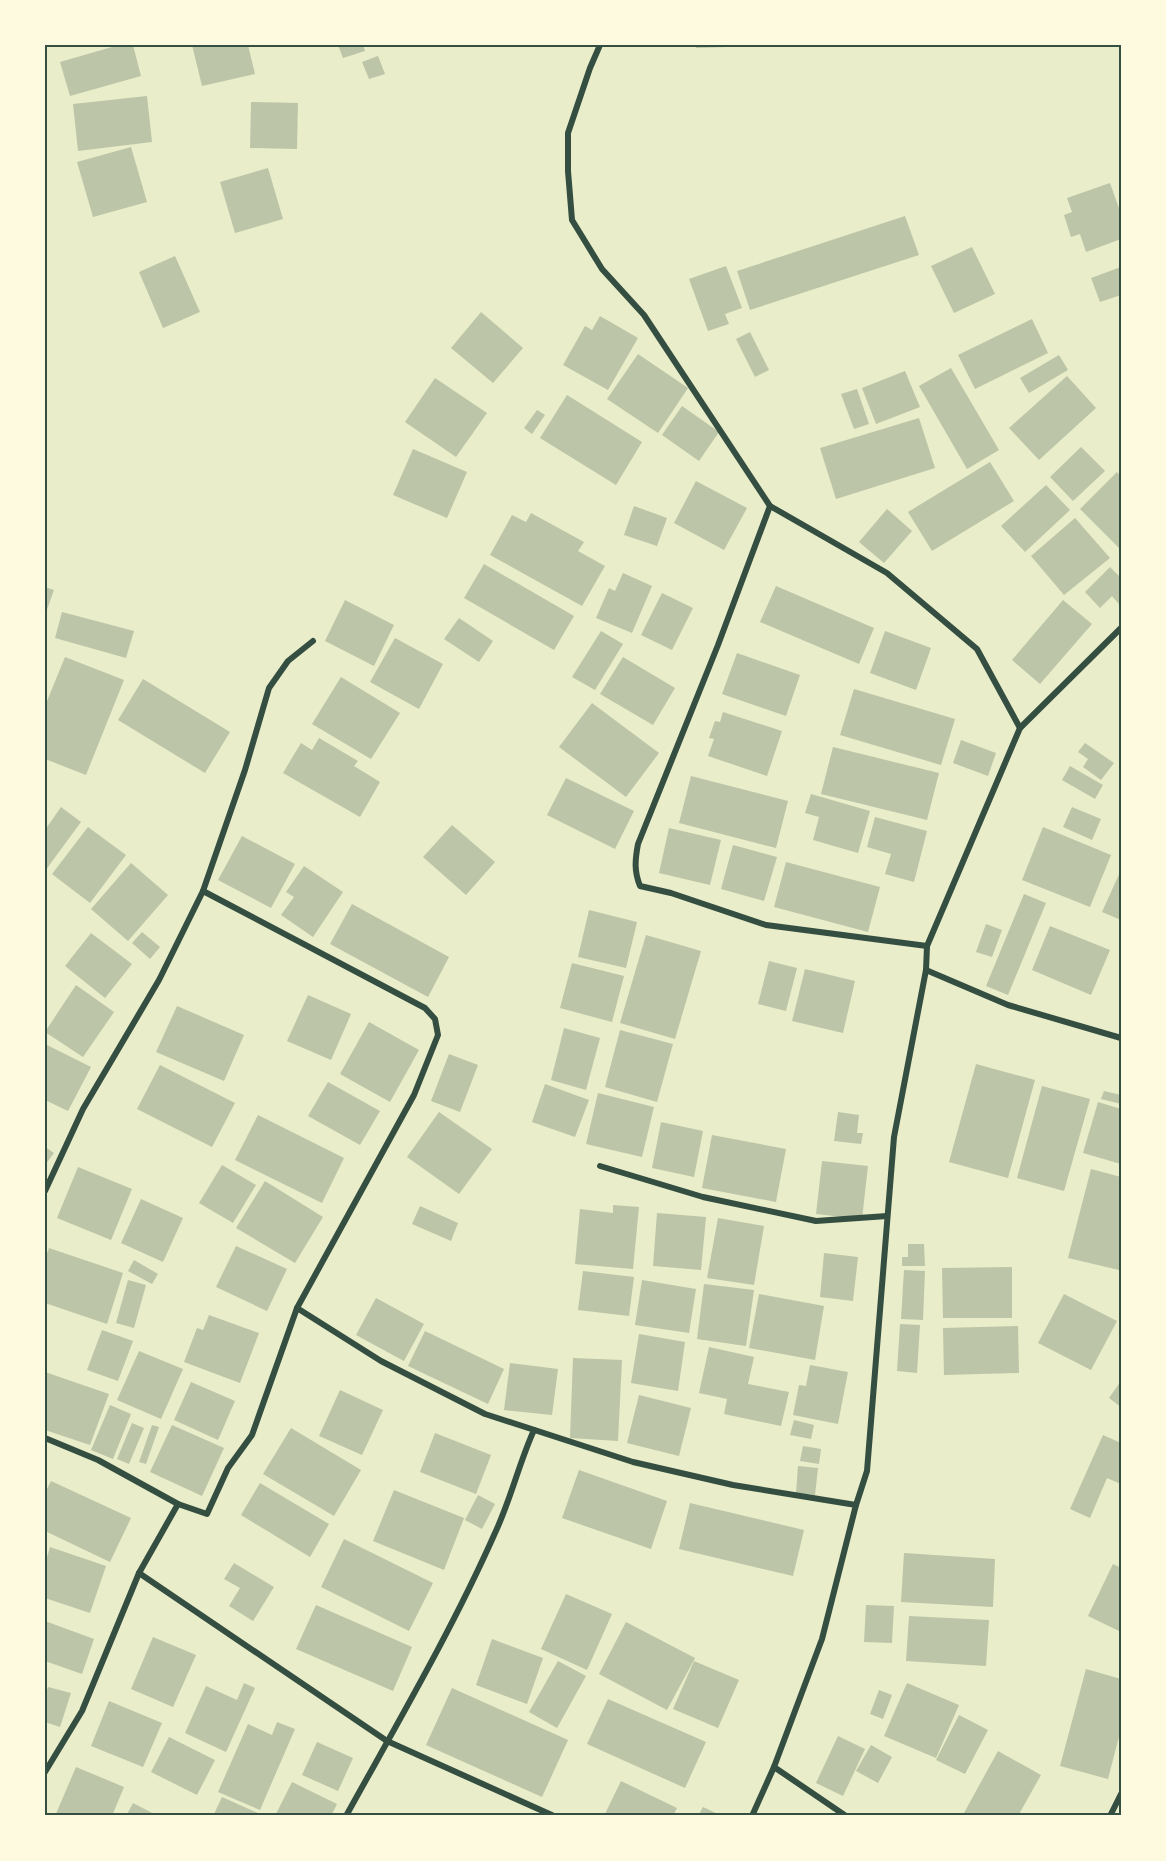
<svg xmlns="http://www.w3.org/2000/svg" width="1166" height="1861" font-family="'Roboto Serif',serif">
<rect width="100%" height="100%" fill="#e9edc9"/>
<g fill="#bcc5a7">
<polygon points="119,45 133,45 141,76 70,96 60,62"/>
<polygon points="192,45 248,45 255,74 202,86"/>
<polygon points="338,45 363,45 365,51 343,58"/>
<polygon points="696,45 727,45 727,47 696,48"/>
<polygon points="378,56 385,74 369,79 362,62"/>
<polygon points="147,96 152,142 78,151 73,104"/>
<polygon points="251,102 298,103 297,149 250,148"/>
<polygon points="131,147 147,202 93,217 77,162"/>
<polygon points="268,168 283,219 235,233 220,182"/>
<polygon points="1110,183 1121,214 1121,239 1086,252 1080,234 1071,237 1064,215 1072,212 1067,198"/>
<polygon points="905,216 919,255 750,310 737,271"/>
<polygon points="972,247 995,294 954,313 931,266"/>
<polygon points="175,256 200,312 163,328 139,272"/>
<polygon points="726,266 742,308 725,314 729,324 708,331 689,279"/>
<polygon points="1121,267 1121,295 1100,302 1091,278"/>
<polygon points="481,312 523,348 493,383 451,348"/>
<polygon points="600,316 638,338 608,390 563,365 585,326 592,330"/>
<polygon points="1032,319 1048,353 975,389 958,355"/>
<polygon points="750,332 769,370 755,377 736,339"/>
<polygon points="638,354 688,388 658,433 607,399"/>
<polygon points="1059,355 1068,370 1029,393 1020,378"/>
<polygon points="951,368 999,450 967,469 919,386"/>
<polygon points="905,371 920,407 876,424 862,388"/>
<polygon points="1067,376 1096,408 1039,460 1009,428"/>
<polygon points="435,378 487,413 456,457 405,422"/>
<polygon points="857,389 869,424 854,429 841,394"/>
<polygon points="567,395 642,442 616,485 540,438"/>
<polygon points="682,406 719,432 699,461 662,435"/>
<polygon points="537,410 545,415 532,434 524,428"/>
<polygon points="919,418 935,468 836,499 820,448"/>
<polygon points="1081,447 1105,471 1073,501 1050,477"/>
<polygon points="413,449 467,472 447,518 393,495"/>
<polygon points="990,462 1014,501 932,551 908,512"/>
<polygon points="1117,472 1121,477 1121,550 1080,509"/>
<polygon points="696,481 747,508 724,550 674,523"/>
<polygon points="1046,485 1070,510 1025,552 1001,526"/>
<polygon points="634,506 667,518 657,546 624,535"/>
<polygon points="887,509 912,531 884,563 859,542"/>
<polygon points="531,513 584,542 578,551 605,566 582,606 490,555 512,515 526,522"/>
<polygon points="1075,518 1110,558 1064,595 1031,556"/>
<polygon points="484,564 574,616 554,650 464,598"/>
<polygon points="1110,567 1121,578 1121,602 1119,604 1112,596 1100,608 1085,592"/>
<polygon points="623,573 652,586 632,633 596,618 609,588 615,591"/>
<polygon points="776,586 874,628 859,664 760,622"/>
<polygon points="45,587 54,590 45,615"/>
<polygon points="662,593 693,608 672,650 641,635"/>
<polygon points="345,600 394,625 374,666 325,641"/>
<polygon points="1063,600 1092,624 1040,684 1012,660"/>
<polygon points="62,612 134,631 126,658 55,638"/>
<polygon points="459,618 493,641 479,662 444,639"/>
<polygon points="601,631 623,644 595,690 572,677"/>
<polygon points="885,631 931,648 916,690 870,673"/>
<polygon points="395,638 443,664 419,709 370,682"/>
<polygon points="737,653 800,675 786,716 722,694"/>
<polygon points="65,657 124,680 86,775 45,759 45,706"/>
<polygon points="623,657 675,688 653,725 600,694"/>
<polygon points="341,677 400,713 371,759 312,724"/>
<polygon points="143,679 230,732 205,773 118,720"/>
<polygon points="854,689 955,719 941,765 840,735"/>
<polygon points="592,703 659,753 626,797 559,747"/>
<polygon points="723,712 782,731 767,776 708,756 714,739 709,738 715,721 720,722"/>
<polygon points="319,738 358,761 354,766 380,782 360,817 283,773 301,743 312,750"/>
<polygon points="961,740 996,753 988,776 953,763"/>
<polygon points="1085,743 1114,763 1101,780 1083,767 1088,759 1078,752"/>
<polygon points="833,747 939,773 927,820 821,794"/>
<polygon points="1070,766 1103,785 1095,799 1062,780"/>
<polygon points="691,776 788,801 776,848 679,823"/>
<polygon points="566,778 634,811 615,849 547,815"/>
<polygon points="811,794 870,811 858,853 813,840 819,817 805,813"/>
<polygon points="61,807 81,822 45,871 45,830"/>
<polygon points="1072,807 1101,819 1092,840 1063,827"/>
<polygon points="875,817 927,831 914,882 885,874 891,854 867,847"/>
<polygon points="452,825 495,862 466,895 423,857"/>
<polygon points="88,827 126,855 90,903 52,874"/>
<polygon points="1043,827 1111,855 1090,907 1022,880"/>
<polygon points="669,828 721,840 710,885 659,873"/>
<polygon points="242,836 295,864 271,908 218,880"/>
<polygon points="733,845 777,857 764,901 721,889"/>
<polygon points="786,862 880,887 868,932 774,907"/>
<polygon points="131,863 168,895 128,941 91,909"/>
<polygon points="304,866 343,892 313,937 281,915 294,897 286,892"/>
<polygon points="1121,870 1121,920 1102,912"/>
<polygon points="1024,894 1046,903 1008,995 986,986"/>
<polygon points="352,904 449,957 428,997 330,944"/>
<polygon points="589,910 637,922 626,968 578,957"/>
<polygon points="986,924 1002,930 992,957 976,952"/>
<polygon points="1050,926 1110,950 1091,995 1032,970"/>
<polygon points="142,932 160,947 150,959 132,943"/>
<polygon points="91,933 132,964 105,998 65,966"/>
<polygon points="646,935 701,951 675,1039 620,1023"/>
<polygon points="769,961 797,968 786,1011 758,1004"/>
<polygon points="572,963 624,976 612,1022 560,1008"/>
<polygon points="805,969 855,981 843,1033 792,1021"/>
<polygon points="76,985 114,1012 83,1057 45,1032"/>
<polygon points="308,995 351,1014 331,1060 287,1041"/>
<polygon points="177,1006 244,1035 224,1081 156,1052"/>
<polygon points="369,1022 419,1050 390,1102 340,1074"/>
<polygon points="564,1028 600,1038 586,1090 551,1080"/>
<polygon points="620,1030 673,1044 657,1102 605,1087"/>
<polygon points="47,1045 91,1067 68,1111 45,1100 45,1048"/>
<polygon points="449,1054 478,1065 460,1112 431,1101"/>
<polygon points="976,1064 1035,1080 1008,1178 949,1162"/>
<polygon points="160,1065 235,1103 212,1147 137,1109"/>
<polygon points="328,1082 380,1111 360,1145 308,1116"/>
<polygon points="545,1084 589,1100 575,1137 532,1122"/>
<polygon points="1042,1086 1090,1099 1064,1191 1017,1178"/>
<polygon points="1104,1091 1121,1095 1121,1104 1101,1099"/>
<polygon points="598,1093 654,1107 642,1157 586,1144"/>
<polygon points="1098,1102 1121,1109 1121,1164 1083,1153"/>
<polygon points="439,1112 492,1149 459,1194 407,1157"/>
<polygon points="838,1112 859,1115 857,1133 863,1133 861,1144 834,1141"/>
<polygon points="258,1115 344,1158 322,1203 235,1160"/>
<polygon points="661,1122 703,1131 694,1177 652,1168"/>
<polygon points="712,1135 786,1149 776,1202 702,1188"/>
<polygon points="45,1147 54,1153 45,1165"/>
<polygon points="822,1161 868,1166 862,1219 816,1214"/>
<polygon points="222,1165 256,1185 233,1223 199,1203"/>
<polygon points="78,1167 132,1189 111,1240 57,1218"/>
<polygon points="1091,1169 1121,1177 1121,1262 1119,1270 1068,1258"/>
<polygon points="265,1181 323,1217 295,1263 236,1228"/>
<polygon points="141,1199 183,1218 163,1262 121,1243"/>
<polygon points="613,1205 639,1207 633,1269 575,1264 580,1209 613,1213"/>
<polygon points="420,1206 458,1223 451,1241 412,1224"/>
<polygon points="657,1213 706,1217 701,1270 653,1266"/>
<polygon points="718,1218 764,1226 754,1285 707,1278"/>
<polygon points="908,1244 924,1244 925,1266 902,1266 902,1257 908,1257"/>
<polygon points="236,1246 287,1269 267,1311 216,1287"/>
<polygon points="49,1248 123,1273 107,1324 45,1303 45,1259"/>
<polygon points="824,1253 858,1257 853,1301 820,1297"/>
<polygon points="134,1260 158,1274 152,1284 128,1271"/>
<polygon points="1012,1267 1012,1318 943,1318 942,1268"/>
<polygon points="904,1270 925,1271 923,1320 901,1319"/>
<polygon points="583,1271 634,1277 629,1316 578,1310"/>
<polygon points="128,1280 146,1285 134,1328 116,1323"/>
<polygon points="642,1280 696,1289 689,1333 635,1325"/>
<polygon points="704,1284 754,1290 746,1346 697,1339"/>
<polygon points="759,1294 824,1306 815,1360 749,1348"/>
<polygon points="1064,1294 1117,1321 1091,1370 1038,1343"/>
<polygon points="376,1298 424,1324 404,1361 356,1335"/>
<polygon points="209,1315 259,1333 240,1383 184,1362 197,1328 203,1330"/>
<polygon points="900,1324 920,1325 917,1373 897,1371"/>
<polygon points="1018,1326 1019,1373 944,1375 943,1328"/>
<polygon points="102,1330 133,1341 118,1381 87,1370"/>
<polygon points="425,1331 504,1369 488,1404 408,1366"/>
<polygon points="639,1334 685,1342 678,1391 631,1383"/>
<polygon points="709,1347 754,1357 748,1384 789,1392 781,1426 724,1414 727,1399 699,1393"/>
<polygon points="139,1351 183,1369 161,1419 117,1400"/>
<polygon points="573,1358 622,1360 618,1441 570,1438"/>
<polygon points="510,1363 558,1369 552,1415 504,1410"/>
<polygon points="810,1365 848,1372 838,1424 793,1415 799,1385 806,1386"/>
<polygon points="45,1372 109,1394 90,1445 45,1430"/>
<polygon points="1121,1381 1121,1407 1109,1398"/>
<polygon points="191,1382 235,1401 218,1440 174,1420"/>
<polygon points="340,1390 383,1410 362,1455 319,1436"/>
<polygon points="639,1395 691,1408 679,1456 627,1443"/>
<polygon points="110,1405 131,1414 113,1459 91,1450"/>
<polygon points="794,1420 814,1425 811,1439 790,1435"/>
<polygon points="132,1423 144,1428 129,1464 117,1459"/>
<polygon points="152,1425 159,1427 146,1464 139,1462"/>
<polygon points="172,1425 224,1448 202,1496 150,1472"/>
<polygon points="291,1428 361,1470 334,1516 263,1474"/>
<polygon points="435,1433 491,1455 476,1494 420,1472"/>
<polygon points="1103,1435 1121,1443 1121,1484 1107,1478 1090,1518 1070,1509"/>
<polygon points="803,1446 821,1449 819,1464 800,1461"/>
<polygon points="798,1466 818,1468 815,1495 796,1493"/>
<polygon points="579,1470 667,1501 651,1549 562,1518"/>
<polygon points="51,1481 131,1518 110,1562 45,1531 45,1493"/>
<polygon points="260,1483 329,1524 310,1557 241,1515"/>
<polygon points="394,1490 464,1518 444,1570 373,1541"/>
<polygon points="478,1495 495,1504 482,1529 465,1520"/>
<polygon points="690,1503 804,1530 793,1576 679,1549"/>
<polygon points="344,1539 433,1583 409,1631 321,1587"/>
<polygon points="50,1547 106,1566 90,1613 45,1598 45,1564"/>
<polygon points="904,1553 995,1559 993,1607 901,1602"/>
<polygon points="234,1563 274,1587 253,1621 229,1606 240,1588 224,1579"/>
<polygon points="1113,1564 1121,1568 1121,1632 1088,1616"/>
<polygon points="566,1594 612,1614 587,1670 541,1649"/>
<polygon points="316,1605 412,1647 393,1691 296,1649"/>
<polygon points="866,1605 894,1606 892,1643 864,1642"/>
<polygon points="909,1616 989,1620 986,1666 906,1661"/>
<polygon points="45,1621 94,1639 82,1674 45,1661"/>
<polygon points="626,1622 695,1658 667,1710 599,1674"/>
<polygon points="153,1637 196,1655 173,1707 131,1689"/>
<polygon points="492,1639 543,1658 527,1704 476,1685"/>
<polygon points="558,1661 586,1676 557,1728 529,1712"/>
<polygon points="694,1661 739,1680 718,1728 673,1709"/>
<polygon points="1086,1669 1121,1679 1121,1729 1108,1779 1060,1766"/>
<polygon points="244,1683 255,1688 226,1752 185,1733 206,1686 237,1700"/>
<polygon points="907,1683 959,1705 936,1758 884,1736"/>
<polygon points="48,1687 71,1693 60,1727 45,1722 45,1697"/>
<polygon points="452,1688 568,1740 542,1797 426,1745"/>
<polygon points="879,1690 892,1695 883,1719 870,1714"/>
<polygon points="608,1699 706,1742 685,1788 587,1744"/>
<polygon points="109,1701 162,1723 143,1767 91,1746"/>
<polygon points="959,1715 988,1730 965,1774 936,1760"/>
<polygon points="277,1722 295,1729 260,1810 218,1792 248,1724 272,1735"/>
<polygon points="838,1736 865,1749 843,1796 816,1783"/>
<polygon points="169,1737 215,1760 197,1795 151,1772"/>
<polygon points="317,1742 353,1758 338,1791 302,1775"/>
<polygon points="871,1745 892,1757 878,1783 856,1771"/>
<polygon points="998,1751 1041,1775 1018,1816 970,1816 964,1813"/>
<polygon points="76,1767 124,1787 112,1816 55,1816"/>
<polygon points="621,1781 677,1808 673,1816 604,1816"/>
<polygon points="292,1782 337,1804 331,1816 275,1816"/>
<polygon points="222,1797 260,1814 259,1816 218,1816 214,1814"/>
<polygon points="133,1803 158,1816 126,1816"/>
<polygon points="703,1807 722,1816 698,1816"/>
</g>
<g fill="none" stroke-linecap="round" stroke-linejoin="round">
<g stroke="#344e41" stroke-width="6">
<polyline points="600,45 590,68 568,133 568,171 572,220 602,269 644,315 770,506 887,573 977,649 1020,728"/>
<path d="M770 506 718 645 638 844C635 860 634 871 640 886L671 893 766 925 927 946"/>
<polyline points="926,970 1008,1005 1121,1038"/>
<polyline points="600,1166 703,1197 816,1221 887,1216"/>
<polyline points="45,1191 83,1109 159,980 203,891 245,770 269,688 288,661 313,641"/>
<polyline points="297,1308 381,1361 485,1414 633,1462 733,1485 856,1505"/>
<polyline points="45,1438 98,1460 178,1504 139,1573 82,1711 45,1772"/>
<polyline points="178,1504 207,1514 228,1468 252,1435 297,1308 414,1095 438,1035 435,1019 425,1008 203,891"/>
<polyline points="139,1573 387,1741 554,1816"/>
<polyline points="774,1767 846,1816"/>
<path d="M346 1816C398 1722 452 1630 495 1533 511 1499 519 1463 534 1430"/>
<polyline points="752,1816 774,1767 822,1639 856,1505 867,1471 894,1137 926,970 927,946 1020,728 1121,628"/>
<polyline points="1110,1816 1121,1794"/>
</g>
</g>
<rect width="1166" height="1861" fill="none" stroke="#fefae0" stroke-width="93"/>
<rect x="46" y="46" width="1074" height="1768" fill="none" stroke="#344e41" stroke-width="2"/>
</svg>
